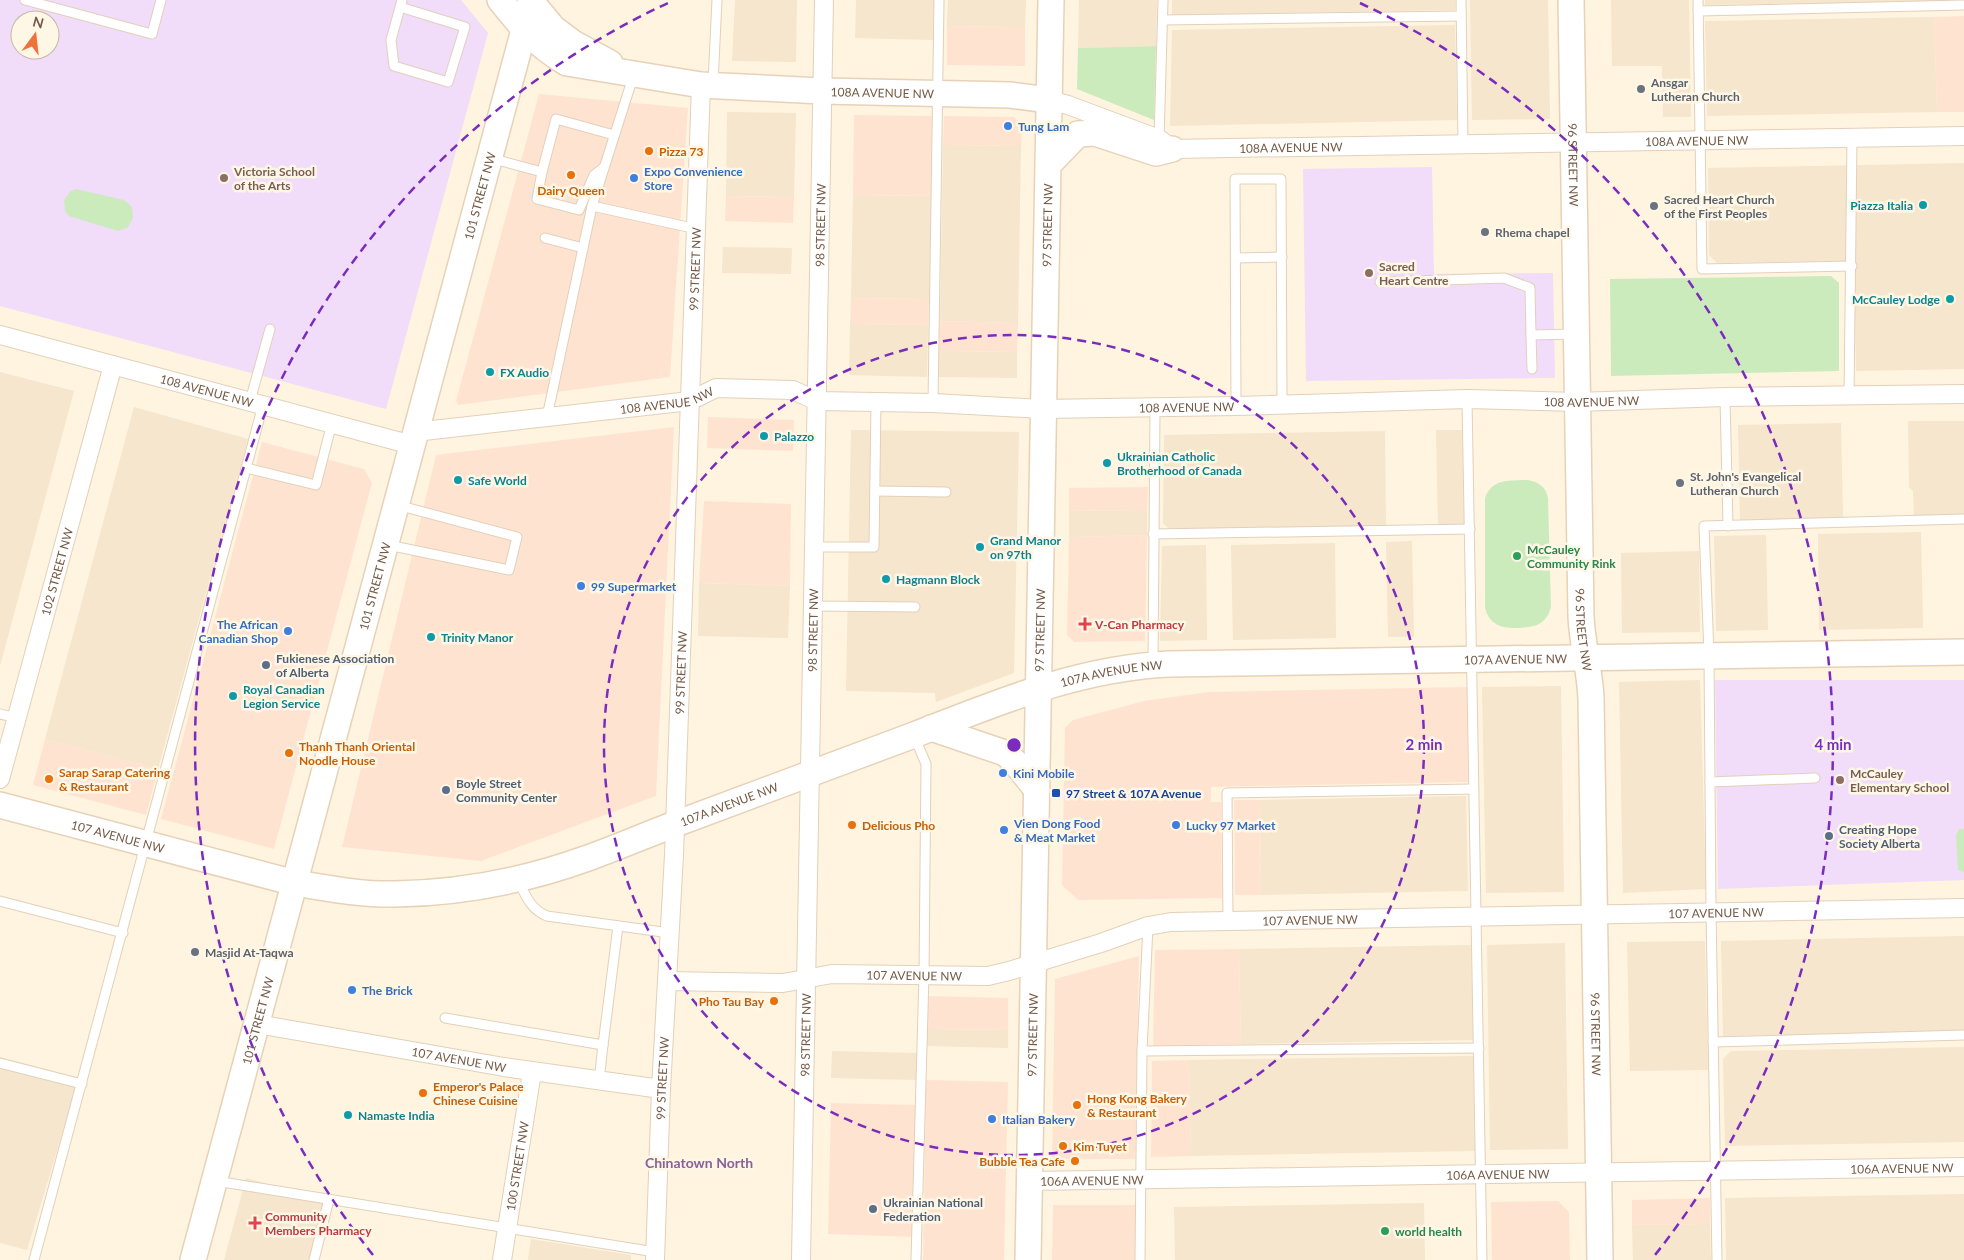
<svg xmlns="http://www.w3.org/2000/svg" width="1964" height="1260" font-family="Lato,sans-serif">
<rect width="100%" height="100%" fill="#fef4df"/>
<g fill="#f5e6cd">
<polygon points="735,0 797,0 796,62 732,61"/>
<polygon points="856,0 934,0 933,40 855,38"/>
<polygon points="948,0 1026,0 1025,27 947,26"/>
<polygon points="1079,0 1157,0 1156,46 1078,48"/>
<polygon points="1172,0 1455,0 1455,10 1172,15"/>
<polygon points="1470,0 1548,0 1550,119 1472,120"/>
<polygon points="1611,0 1689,0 1691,117 1663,117 1662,66 1612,66"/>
<polygon points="1705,0 1960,0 1960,1 1705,5"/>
<polygon points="1934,17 1937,112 1707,116 1705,21"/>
<polygon points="1455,25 1457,120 1170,126 1172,30"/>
<polygon points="727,112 796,113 794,197 726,196"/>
<polygon points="943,145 1021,146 1018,323 940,321"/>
<polygon points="1964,163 1964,369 1856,371 1854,261 1717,263 1709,255 1708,168"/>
<polygon points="853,195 931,196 929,299 851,298"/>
<polygon points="723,247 792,248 791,274 722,273"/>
<polygon points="850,324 928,325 927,377 849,375"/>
<polygon points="939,351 1017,352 1017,378 939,377"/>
<polygon points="0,372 74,391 0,666"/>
<polygon points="134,407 248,439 158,769 45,739"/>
<polygon points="1908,421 1964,421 1964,516 1914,517 1913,491 1909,487"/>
<polygon points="1841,423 1843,518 1740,520 1738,425"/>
<polygon points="851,430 1019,432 1014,673 936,702 935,693 846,691"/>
<polygon points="1436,430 1462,430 1464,525 1438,525"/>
<polygon points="1385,431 1386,526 1170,530 1163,523 1164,435"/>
<polygon points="1147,510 1147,535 1069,537 1069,511"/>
<polygon points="1921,532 1923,628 1819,630 1818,534"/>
<polygon points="1766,535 1768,630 1716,631 1714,536"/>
<polygon points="1412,541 1414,637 1388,637 1386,542"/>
<polygon points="1335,543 1336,638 1233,640 1231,545"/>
<polygon points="1206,545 1207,640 1160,641 1162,546"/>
<polygon points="1699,551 1700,632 1622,633 1621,553"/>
<polygon points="699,583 790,586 788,638 698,636"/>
<polygon points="1700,680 1706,889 1623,893 1619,682"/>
<polygon points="1561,686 1564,892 1486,893 1482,687"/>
<polygon points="1466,796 1468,891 1261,895 1260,800"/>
<polygon points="1964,936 1964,1032 1723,1036 1721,941"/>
<polygon points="1705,941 1708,1070 1630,1071 1627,942"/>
<polygon points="1565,943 1568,1149 1490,1150 1487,945"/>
<polygon points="1471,945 1473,1040 1241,1044 1239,949"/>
<polygon points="927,1029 1008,1030 1008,1048 927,1046"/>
<polygon points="1964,1047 1964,1142 1725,1146 1723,1059 1731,1051"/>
<polygon points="832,1051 917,1053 917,1080 831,1078"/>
<polygon points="1473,1056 1475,1151 1191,1156 1189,1060"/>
<polygon points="0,1057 79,1078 27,1250 0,1243"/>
<polygon points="246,1178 327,1200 311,1260 224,1260"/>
<polygon points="1964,1194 1964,1260 1726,1260 1725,1198"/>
<polygon points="1424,1203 1425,1260 1175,1260 1174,1207"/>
<polygon points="1710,1224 1711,1260 1633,1260 1632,1225"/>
<polygon points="531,1239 631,1255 631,1260 528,1260"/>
</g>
<g fill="#ffe3d1">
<polygon points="1964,16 1964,112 1937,112 1934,17"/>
<polygon points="947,26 1025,27 1025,66 947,65"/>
<polygon points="539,94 688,108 670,377 458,405 456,401"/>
<polygon points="854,115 932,116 931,196 853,195"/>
<polygon points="944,116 1014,117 1022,125 1021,146 943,145"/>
<polygon points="726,196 794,197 793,223 725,221"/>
<polygon points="851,298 929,299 928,325 850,324"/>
<polygon points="940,321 1018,323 1017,352 939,351"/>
<polygon points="708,417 794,420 793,451 707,448"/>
<polygon points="674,427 656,796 481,861 342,847 436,455"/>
<polygon points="262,442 364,469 372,483 274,849 161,819"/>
<polygon points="1148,487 1147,510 1069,511 1069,488"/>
<polygon points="704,501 791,504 790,586 699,583"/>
<polygon points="1147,535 1145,641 1074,642 1067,635 1069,537"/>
<polygon points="1467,687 1468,782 1211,787 1211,802 1221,802 1222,898 1078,900 1062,885 1065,728 1073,720 1144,701 1209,692"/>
<polygon points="45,739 158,769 146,815 33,785"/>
<polygon points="1234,800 1260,800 1261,895 1235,895"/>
<polygon points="1239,949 1241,1044 1153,1046 1155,950"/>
<polygon points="1139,956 1135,1159 1052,1159 1055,979"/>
<polygon points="928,996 1008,998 1008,1030 927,1029"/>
<polygon points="1189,1060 1191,1156 1151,1157 1152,1061"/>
<polygon points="926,1080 1008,1082 1004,1260 923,1260"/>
<polygon points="831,1103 916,1105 913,1237 828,1234"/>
<polygon points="1710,1198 1710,1224 1632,1225 1632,1200"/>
<polygon points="1558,1201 1569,1212 1570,1260 1492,1260 1491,1202"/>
<polygon points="1053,1205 1135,1205 1136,1260 1052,1260"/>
</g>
<g fill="#f1dcf9" fill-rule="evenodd">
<path d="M0 0H461L488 33 386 409 0 306ZM20 20H50V50H20Z"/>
<polygon points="1432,167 1434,274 1553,273 1555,378 1306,381 1303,169"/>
<polygon points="1715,680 1964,680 1964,880 1718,889"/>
</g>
<g fill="#ccebbd">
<polygon points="1156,46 1154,120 1077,89 1078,48"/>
<polygon points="76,189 124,200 132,207 133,218 128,227 118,231 69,216 65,211 64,200 71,191"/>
<polygon points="1831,276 1839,283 1839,371 1611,376 1610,279"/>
<path d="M1528 480C1539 482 1546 487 1548 498L1551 607C1546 625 1535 627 1518 628 1502 628 1490 626 1485 608V498C1492 478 1510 481 1528 480Z"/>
<polygon points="1959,829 1964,829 1964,872 1958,870 1956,835"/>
</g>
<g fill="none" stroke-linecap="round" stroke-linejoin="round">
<defs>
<g id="lane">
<polyline points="25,0 152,34 161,0"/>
<polyline points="1461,0 1463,144"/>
<polyline points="1698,0 1702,269 1852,266"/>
<polyline points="400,7 465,27 448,82 394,66 391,40 402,0"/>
<polyline points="1698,11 1964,5"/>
<polyline points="1163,20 1461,16"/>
<polyline points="713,83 717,0"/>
<polyline points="1159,139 1163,0"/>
<polyline points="490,158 542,172 556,119 614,135"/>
<polyline points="542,172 537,199 579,210 594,175 603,168"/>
<polyline points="592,206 697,229"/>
<polyline points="545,238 583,248"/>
<polyline points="1236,258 1282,257"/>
<polyline points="1380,282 1504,278 1530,288 1531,335 1575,334"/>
<polyline points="1531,335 1532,369"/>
<polyline points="1849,396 1852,139"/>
<polyline points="1725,397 1728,526"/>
<polyline points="1467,399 1482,1260"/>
<polyline points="250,401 270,329"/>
<polyline points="933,403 939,0"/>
<polyline points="1236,406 1235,179 1281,179 1282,405"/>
<polyline points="547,417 592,206 634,74"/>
<polyline points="246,468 316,485 332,423"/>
<polyline points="875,491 946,492"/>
<polyline points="1153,534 1470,529"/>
<polyline points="388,545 509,570 517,537 397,505"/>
<polyline points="814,547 874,547 876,402"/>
<polyline points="813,606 915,607"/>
<polyline points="1153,665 1155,407"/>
<polyline points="0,714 17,718"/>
<polyline points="915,738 926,764 924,975 916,1260"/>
<polyline points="1710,782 1815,778"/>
<path d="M518 880C526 896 530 909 547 916L670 933"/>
<polyline points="0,901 123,933"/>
<polyline points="1228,921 1227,793 1474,789"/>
<polyline points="445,1018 603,1045 618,926"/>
<polyline points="1713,1042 1964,1035"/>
<polyline points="1142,1051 1479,1048"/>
<polyline points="0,1063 82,1084"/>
<polyline points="599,1081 603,1045"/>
<polyline points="216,1181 655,1252"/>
<polyline points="34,1260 263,405"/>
<polyline points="314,1260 329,1199"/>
<polyline points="1140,1260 1142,1051 1148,926"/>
<polyline points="1717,1260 1711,911 1709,654 1704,526 1964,519"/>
</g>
<g id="street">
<path id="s1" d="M1049 100 1068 105 1159 139 1172 149 1964 136"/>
<path id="s2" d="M0 335 412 445"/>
<path id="s3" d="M415 432 690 401 716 388 793 390 817 401 933 403 1042 409 1236 406 1467 399 1577 402 1725 397 1964 394"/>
<path id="s4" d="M0 779 113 365"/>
<path id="s5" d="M667 981 783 983 832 974 988 976 1009 971 1101 943 1148 926 1171 922 1964 908"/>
<path id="s6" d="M257 1024 504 1067 661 1089"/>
<path id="s7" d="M1030 1181 1964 1167"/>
<path id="s8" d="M502 1260 532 1072"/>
<path id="s9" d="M655 1260 661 1089 674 855 701 85"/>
<path id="s10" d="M801 1260 824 0"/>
</g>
<g id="secondary">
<path id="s11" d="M500 0C521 26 537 46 567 63L701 85 822 91 1010 95 1049 100"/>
<polyline points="530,0 553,28 573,43 610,63"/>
<path id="s12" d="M1571 0 1581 616C1582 644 1590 670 1591 699L1600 1260"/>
<polyline points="1049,164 1078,134 1095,133 1156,153 1172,149"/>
<polyline points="931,728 1005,753 1014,761 1037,790"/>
<path id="s13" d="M0 805 295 883C327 888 362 895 395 894 459 893 527 880 588 858 621 846 653 832 686 820 762 791 838 764 914 735 996 703 1079 668 1169 664L1964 652"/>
<path id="s14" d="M193 1260 532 0"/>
<path id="s15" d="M1028 1260 1051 0"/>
</g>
</defs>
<use href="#lane" stroke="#e2d0ba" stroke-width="11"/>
<use href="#street" stroke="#e2d0ba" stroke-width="20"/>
<use href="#secondary" stroke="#e7d2b8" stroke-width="28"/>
<use href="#lane" stroke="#fff" stroke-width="9"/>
<use href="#street" stroke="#fff" stroke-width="18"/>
<use href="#secondary" stroke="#fff" stroke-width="25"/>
</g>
<g fill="none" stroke="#7b2cbf" stroke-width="2.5" stroke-dasharray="9 6">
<circle cx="1014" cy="745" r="410"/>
<path d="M373 1255A819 819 0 0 1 668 3M1360 3A819 819 0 0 1 1655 1255"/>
</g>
<g fill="#6b7280" stroke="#fff7e6" stroke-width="2">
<circle cx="1641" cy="89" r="5"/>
<circle cx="1654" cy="206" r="5"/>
<circle cx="1485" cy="232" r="5"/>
<circle cx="1680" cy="483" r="5"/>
<circle cx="195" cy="952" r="5"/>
</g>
<g fill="#3f7fe0" stroke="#fff7e6" stroke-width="2">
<circle cx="1008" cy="126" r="5"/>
<circle cx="634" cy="178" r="5"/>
<circle cx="581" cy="586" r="5"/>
<circle cx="288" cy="631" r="5"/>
<circle cx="1003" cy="773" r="5"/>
<circle cx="1176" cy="825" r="5"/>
<circle cx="1004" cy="830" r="5"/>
<circle cx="352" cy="990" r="5"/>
<circle cx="992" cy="1119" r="5"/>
</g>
<g fill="#e8710a" stroke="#fff7e6" stroke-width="2">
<circle cx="649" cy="151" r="5"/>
<circle cx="571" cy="175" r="5"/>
<circle cx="289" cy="753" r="5"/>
<circle cx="49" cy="779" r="5"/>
<circle cx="852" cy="825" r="5"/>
<circle cx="774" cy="1001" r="5"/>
<circle cx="423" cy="1093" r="5"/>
<circle cx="1077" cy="1105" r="5"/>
<circle cx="1063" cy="1146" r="5"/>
<circle cx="1075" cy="1161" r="5"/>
</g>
<g fill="#8d6e63" stroke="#fff7e6" stroke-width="2">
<circle cx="224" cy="178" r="5"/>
<circle cx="1369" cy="273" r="5"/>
<circle cx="1840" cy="780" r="5"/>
</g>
<g fill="#0f9aa8" stroke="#fff7e6" stroke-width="2">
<circle cx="1923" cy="205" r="5"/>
<circle cx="1950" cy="299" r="5"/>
<circle cx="490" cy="372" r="5"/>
<circle cx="764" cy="436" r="5"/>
<circle cx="1107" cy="463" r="5"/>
<circle cx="458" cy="480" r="5"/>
<circle cx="980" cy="547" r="5"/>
<circle cx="886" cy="579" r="5"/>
<circle cx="431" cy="637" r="5"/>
<circle cx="233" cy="696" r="5"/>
<circle cx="348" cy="1115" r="5"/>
</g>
<g fill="#2e9e5b" stroke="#fff7e6" stroke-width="2">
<circle cx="1517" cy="556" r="5"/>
<circle cx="1385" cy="1231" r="5"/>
</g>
<g fill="#e0444e" stroke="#fff7e6" stroke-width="2">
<path d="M1082.5 616.5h5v5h5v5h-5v5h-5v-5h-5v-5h5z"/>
<path d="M252.5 1215.5h5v5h5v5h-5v5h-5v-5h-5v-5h5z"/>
</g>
<g fill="#5c6f8a" stroke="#fff7e6" stroke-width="2">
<circle cx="266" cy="665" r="5"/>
<circle cx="446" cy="790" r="5"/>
<circle cx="1829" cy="836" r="5"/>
<circle cx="873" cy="1209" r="5"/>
</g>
<rect fill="#1a4fb4" stroke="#fff7e6" stroke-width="2" x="1051" y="788" width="10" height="10" rx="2.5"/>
<g text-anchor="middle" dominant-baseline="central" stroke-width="5" stroke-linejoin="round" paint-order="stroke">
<g font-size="12" font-weight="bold" fill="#5b616d" stroke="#fff7e6" text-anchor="start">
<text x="1651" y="82">Ansgar<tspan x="1651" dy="14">Lutheran Church</tspan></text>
<text x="1664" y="199">Sacred Heart Church<tspan x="1664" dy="14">of the First Peoples</tspan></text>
<text x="1495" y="232">Rhema chapel</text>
<text x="1690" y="476">St. John's Evangelical<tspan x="1690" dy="14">Lutheran Church</tspan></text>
<text x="205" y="952">Masjid At-Taqwa</text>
</g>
<g font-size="12" fill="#755a45" stroke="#fff7e6">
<text stroke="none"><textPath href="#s11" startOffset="410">108A AVENUE NW</textPath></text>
<text stroke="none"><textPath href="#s1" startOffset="658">108A AVENUE NW</textPath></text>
<text stroke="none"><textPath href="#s1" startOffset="252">108A AVENUE NW</textPath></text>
<text stroke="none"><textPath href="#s12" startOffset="165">96 STREET NW</textPath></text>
<text stroke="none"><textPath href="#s14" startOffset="1102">101 STREET NW</textPath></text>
<text stroke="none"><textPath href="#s10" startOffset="1035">98 STREET NW</textPath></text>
<text stroke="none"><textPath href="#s15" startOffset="1035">97 STREET NW</textPath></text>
<text stroke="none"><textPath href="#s9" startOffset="992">99 STREET NW</textPath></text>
<text stroke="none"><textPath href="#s2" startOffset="214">108 AVENUE NW</textPath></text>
<text stroke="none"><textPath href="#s3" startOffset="254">108 AVENUE NW</textPath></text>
<text stroke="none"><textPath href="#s3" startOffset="1184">108 AVENUE NW</textPath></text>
<text stroke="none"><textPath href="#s3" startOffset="779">108 AVENUE NW</textPath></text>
<text stroke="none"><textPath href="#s4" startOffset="215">102 STREET NW</textPath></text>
<text stroke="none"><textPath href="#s14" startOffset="698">101 STREET NW</textPath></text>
<text stroke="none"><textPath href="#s10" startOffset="630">98 STREET NW</textPath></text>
<text stroke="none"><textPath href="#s15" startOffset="630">97 STREET NW</textPath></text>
<text stroke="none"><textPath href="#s12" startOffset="630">96 STREET NW</textPath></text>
<text stroke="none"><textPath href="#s13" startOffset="1564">107A AVENUE NW</textPath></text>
<text stroke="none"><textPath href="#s9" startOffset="588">99 STREET NW</textPath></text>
<text stroke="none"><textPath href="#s13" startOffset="1159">107A AVENUE NW</textPath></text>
<text stroke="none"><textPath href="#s13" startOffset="754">107A AVENUE NW</textPath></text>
<text stroke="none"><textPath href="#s13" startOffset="122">107 AVENUE NW</textPath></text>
<text stroke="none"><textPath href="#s5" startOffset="1058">107 AVENUE NW</textPath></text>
<text stroke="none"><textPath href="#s5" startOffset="652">107 AVENUE NW</textPath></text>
<text stroke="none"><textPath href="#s5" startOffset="248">107 AVENUE NW</textPath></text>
<text stroke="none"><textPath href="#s14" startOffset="248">101 STREET NW</textPath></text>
<text stroke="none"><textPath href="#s12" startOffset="1035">96 STREET NW</textPath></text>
<text stroke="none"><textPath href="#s10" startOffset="225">98 STREET NW</textPath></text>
<text stroke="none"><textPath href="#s15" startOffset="225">97 STREET NW</textPath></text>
<text stroke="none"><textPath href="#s6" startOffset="205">107 AVENUE NW</textPath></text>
<text stroke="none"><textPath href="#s9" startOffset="182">99 STREET NW</textPath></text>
<text stroke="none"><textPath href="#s8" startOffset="95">100 STREET NW</textPath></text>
<text stroke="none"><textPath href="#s7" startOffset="872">106A AVENUE NW</textPath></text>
<text stroke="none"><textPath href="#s7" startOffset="468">106A AVENUE NW</textPath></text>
<text stroke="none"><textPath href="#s7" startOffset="62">106A AVENUE NW</textPath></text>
</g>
<g font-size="12" font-weight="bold" fill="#366cbe" stroke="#fff7e6" text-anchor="start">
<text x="1018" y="126">Tung Lam</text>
<text x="644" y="171">Expo Convenience<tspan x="644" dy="14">Store</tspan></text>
<text x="591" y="586">99 Supermarket</text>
<text x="278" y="624" text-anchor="end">The African<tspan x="278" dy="14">Canadian Shop</tspan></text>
<text x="1013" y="773">Kini Mobile</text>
<text x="1014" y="823">Vien Dong Food<tspan x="1014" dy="14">&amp; Meat Market</tspan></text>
<text x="1186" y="825">Lucky 97 Market</text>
<text x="362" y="990">The Brick</text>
<text x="1002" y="1119">Italian Bakery</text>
</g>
<g font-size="12" font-weight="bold" fill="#c56008" stroke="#fff7e6" text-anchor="start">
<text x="659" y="151">Pizza 73</text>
<text x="571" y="190" text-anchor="middle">Dairy Queen</text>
<text x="299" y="746">Thanh Thanh Oriental<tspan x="299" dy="14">Noodle House</tspan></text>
<text x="59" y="772">Sarap Sarap Catering<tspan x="59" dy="14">&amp; Restaurant</tspan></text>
<text x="862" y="825">Delicious Pho</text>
<text x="764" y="1001" text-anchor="end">Pho Tau Bay</text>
<text x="433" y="1086">Emperor's Palace<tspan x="433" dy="14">Chinese Cuisine</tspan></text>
<text x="1087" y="1098">Hong Kong Bakery<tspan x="1087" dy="14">&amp; Restaurant</tspan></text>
<text x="1073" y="1146">Kim Tuyet</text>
<text x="1065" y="1161" text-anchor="end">Bubble Tea Cafe</text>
</g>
<g font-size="12" font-weight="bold" fill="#785e54" stroke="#fff7e6" text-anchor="start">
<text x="234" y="171">Victoria School<tspan x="234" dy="14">of the Arts</tspan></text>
<text x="1379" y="266">Sacred<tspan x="1379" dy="14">Heart Centre</tspan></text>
<text x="1850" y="773">McCauley<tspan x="1850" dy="14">Elementary School</tspan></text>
</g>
<g font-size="12" font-weight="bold" fill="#0d838f" stroke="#fff7e6" text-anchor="start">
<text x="1913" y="205" text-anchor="end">Piazza Italia</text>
<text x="1940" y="299" text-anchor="end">McCauley Lodge</text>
<text x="500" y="372">FX Audio</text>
<text x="774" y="436">Palazzo</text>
<text x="1117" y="456">Ukrainian Catholic<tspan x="1117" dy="14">Brotherhood of Canada</tspan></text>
<text x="468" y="480">Safe World</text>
<text x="990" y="540">Grand Manor<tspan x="990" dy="14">on 97th</tspan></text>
<text x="896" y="579">Hagmann Block</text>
<text x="441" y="637">Trinity Manor</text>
<text x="243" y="689">Royal Canadian<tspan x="243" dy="14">Legion Service</tspan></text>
<text x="358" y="1115">Namaste India</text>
</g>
<g font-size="12" font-weight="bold" fill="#27864d" stroke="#fff7e6" text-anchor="start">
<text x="1527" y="549">McCauley<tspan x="1527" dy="14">Community Rink</tspan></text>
<text x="1395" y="1231">world health</text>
</g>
<g font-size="12" font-weight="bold" fill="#be3a42" stroke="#fff7e6" text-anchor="start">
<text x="1095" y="624">V-Can Pharmacy</text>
<text x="265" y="1216">Community<tspan x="265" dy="14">Members Pharmacy</tspan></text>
</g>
<g font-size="12" font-weight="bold" fill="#4e5e75" stroke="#fff7e6" text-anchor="start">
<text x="276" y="658">Fukienese Association<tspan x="276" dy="14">of Alberta</tspan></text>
<text x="456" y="783">Boyle Street<tspan x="456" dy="14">Community Center</tspan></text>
<text x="1839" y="829">Creating Hope<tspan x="1839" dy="14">Society Alberta</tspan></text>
<text x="883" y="1202">Ukrainian National<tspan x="883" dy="14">Federation</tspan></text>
</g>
<g font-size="12" font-weight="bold" fill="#164399" stroke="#fff7e6" text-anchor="start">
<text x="1066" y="793">97 Street &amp; 107A Avenue</text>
</g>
<g font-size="14" font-weight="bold" fill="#8a6099" stroke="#fff7e6">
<text x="699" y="1162">Chinatown North</text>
</g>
</g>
<circle cx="1014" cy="745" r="8" fill="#7b2cbf" stroke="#fff7e6" stroke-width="2.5"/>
<g font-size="15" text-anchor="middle" font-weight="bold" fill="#7b2cbf" stroke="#fff7e6" stroke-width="5" stroke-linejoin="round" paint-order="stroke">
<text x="1424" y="750">2 min</text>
<text x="1833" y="750">4 min</text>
</g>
<g transform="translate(35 35) rotate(15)"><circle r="24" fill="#fff7e6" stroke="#c8b8a6"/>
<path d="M0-4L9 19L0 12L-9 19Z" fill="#f0723b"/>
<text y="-8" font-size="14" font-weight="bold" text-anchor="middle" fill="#755a45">N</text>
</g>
</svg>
